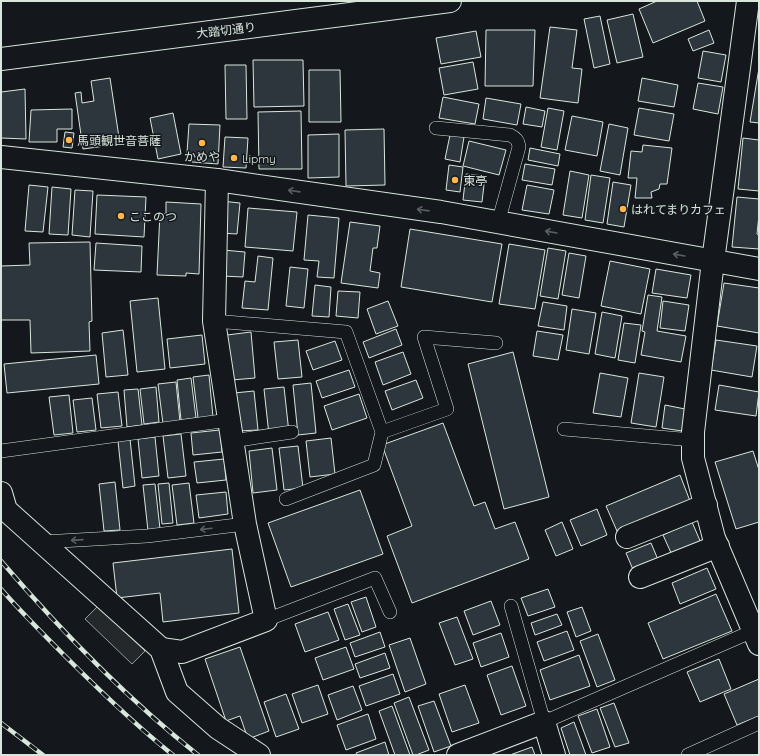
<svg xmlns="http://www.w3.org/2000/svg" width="760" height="756" font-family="Quicksand,'Noto Sans JP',sans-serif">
<rect width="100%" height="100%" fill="#14181c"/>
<polygon fill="#24282b" stroke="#939e99" points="98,606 145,651 132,664 85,619"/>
<g fill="#2c363c" stroke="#d8e6dc">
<polygon points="657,1 697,1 705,21 653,43 639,9"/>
<polygon points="633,14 643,57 617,63 607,20"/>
<polygon points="600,16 610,64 594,68 584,19"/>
<polygon points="550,27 577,30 572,68 582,69 578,103 540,98"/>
<polygon points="486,30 535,30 533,86 485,86"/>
<polygon points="709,30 714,43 693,51 688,39"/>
<polygon points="476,31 481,57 441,64 436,38"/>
<polygon points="703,51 726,55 721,82 698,78"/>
<polygon points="253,60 303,60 304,106 254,107"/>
<polygon points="473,62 478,89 444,95 439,68"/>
<polygon points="225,65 246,65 247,119 226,119"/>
<polygon points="759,68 759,123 750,122"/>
<polygon points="309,70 340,70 341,122 309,122"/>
<polygon points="110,78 120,144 83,149 75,93 81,92 82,103 94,101 91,81"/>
<polygon points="642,78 678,85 674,107 638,101"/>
<polygon points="698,83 723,87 718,114 693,109"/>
<polygon points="25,89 26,139 1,138 1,92"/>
<polygon points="443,97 479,104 475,124 439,118"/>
<polygon points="486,98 521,104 517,125 483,119"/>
<polygon points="526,107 545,111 542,127 523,124"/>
<polygon points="548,108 564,111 557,150 541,147"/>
<polygon points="639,108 674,114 669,141 634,135"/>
<polygon points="72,109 72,129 57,129 57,142 29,142 31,110"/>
<polygon points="301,111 302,169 259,169 258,112"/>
<polygon points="173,113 181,154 158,159 150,118"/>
<polygon points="572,116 603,122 597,156 565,150"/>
<polygon points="189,124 220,125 218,164 192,162 191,153 187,153"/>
<polygon points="609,124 628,128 620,175 600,171"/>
<polygon points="384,129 385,185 346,186 345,130"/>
<polygon points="65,132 74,133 72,148 63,147"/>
<polygon points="339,134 339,177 308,178 308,135"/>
<polygon points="450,135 464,137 460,162 445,159"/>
<polygon points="225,137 248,138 246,168 223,167"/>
<polygon points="743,138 759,140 759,191 738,189"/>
<polygon points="469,141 506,150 499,175 463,166"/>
<polygon points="643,145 672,148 667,184 660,184 659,189 651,192 652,198 635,198 637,178 628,178 631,151 642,152"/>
<polygon points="530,148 560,154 558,166 528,160"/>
<polygon points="525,164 555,169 552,185 522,180"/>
<polygon points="449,165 463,167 460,192 446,190"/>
<polygon points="570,171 589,175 582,218 563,215"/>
<polygon points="466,174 485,176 482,202 463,200"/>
<polygon points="591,175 610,178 603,223 585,220"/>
<polygon points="613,182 631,185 624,227 607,224"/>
<polygon points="29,185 48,187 43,232 25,231"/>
<polygon points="527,185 554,190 549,214 522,210"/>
<polygon points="52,187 71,189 68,235 49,234"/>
<polygon points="75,190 93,191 90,237 72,235"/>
<polygon points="97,195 146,197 144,237 95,234"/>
<polygon points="737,197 759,199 759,215 757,234 759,235 759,249 732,247"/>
<polygon points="221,201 240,203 237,234 219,233"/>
<polygon points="166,202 201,204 199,274 186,273 186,276 157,275 160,213 166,214"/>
<polygon points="248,208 297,212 293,251 245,247"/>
<polygon points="308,215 339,218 334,278 317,277 319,261 304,260"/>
<polygon points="350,222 380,226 377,248 373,248 370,271 380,273 378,288 341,283"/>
<polygon points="410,229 502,244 492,302 401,287"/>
<polygon points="90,242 92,321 89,322 90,351 31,353 30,320 1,320 1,266 30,265 29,243"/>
<polygon points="96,243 142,246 141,272 94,270"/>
<polygon points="509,244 545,250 535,309 499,304"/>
<polygon points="548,248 566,251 558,299 540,296"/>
<polygon points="223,250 245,252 243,277 221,276"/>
<polygon points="569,253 586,256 579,298 562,295"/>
<polygon points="258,256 273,258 268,310 242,308 245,281 255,282"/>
<polygon points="610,261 650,269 641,314 601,306"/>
<polygon points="290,267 308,269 304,308 286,306"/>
<polygon points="656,269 691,275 687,298 652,293"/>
<polygon points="724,283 759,288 759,333 717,326"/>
<polygon points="315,285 331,287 329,317 312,316"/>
<polygon points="338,291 360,292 358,318 336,316"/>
<polygon points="648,295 662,297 657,331 686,336 681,362 641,355 645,332 642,331"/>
<polygon points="158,298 165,369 137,372 130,301"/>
<polygon points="388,301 398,326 376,334 367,309"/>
<polygon points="663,301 689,305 685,331 660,328"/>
<polygon points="543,302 567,306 564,330 538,326"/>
<polygon points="572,309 596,313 589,354 566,350"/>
<polygon points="602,312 622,316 615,358 595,354"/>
<polygon points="624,323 641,325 635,363 618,360"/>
<polygon points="396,329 402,345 369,358 363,342"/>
<polygon points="123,330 128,375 106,377 102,333"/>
<polygon points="537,331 563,335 558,360 533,356"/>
<polygon points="251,332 255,378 232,380 227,335"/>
<polygon points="202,335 205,364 170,368 167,339"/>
<polygon points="298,340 302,377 278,379 274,342"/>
<polygon points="716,340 757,346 752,377 711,370"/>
<polygon points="335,341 342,360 313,370 306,351"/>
<polygon points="403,352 411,374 383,385 375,362"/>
<polygon points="513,352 549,497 504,509 468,364"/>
<polygon points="96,355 99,384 7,393 4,364"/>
<polygon points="349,370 355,387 322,398 316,381"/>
<polygon points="600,373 628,378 621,417 593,413"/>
<polygon points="639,373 664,377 656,427 631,423"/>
<polygon points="209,375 213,417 198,418 193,377"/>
<polygon points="191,378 196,418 181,420 177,380"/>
<polygon points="416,380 423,398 392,410 385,391"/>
<polygon points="176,382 180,422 163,424 158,384"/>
<polygon points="311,383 316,433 298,435 293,385"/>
<polygon points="719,385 759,392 756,416 715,410"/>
<polygon points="156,387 159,422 144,424 140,389"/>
<polygon points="284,387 289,433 269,435 264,389"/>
<polygon points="138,389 142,425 127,427 124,390"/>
<polygon points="254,391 258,430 238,431 234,393"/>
<polygon points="118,392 122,426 101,428 97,394"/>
<polygon points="359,394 367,418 332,430 324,406"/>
<polygon points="69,395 73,433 54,435 49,397"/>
<polygon points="92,398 96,430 77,432 73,400"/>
<polygon points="665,405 685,409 682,431 662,428"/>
<polygon points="443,423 474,506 485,502 495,529 515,522 529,559 412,603 387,536 412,526 382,445"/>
<polygon points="220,430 222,452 193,455 191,433"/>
<polygon points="181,434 186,476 168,478 163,436"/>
<polygon points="155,437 159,476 142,478 138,439"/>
<polygon points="331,438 335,474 310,477 306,441"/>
<polygon points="130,439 135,486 123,488 118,441"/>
<polygon points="298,446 303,488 284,490 279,448"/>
<polygon points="272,448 277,490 253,493 249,451"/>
<polygon points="753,451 759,470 759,522 736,529 715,462"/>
<polygon points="224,459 226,480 197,483 194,462"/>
<polygon points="680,475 690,501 617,531 606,506"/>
<polygon points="115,482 120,530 104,531 99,484"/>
<polygon points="169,483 173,523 162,524 158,484"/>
<polygon points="189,483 194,523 177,525 172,485"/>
<polygon points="155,484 160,529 148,531 143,485"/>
<polygon points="360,490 383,554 291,587 268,523"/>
<polygon points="226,492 228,514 199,518 196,495"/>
<polygon points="597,509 607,535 581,546 570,520"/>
<polygon points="562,522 573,549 556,556 545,530"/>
<polygon points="692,522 701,543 672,555 663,535"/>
<polygon points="651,543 659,562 634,572 626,553"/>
<polygon points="232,549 239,613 163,622 160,593 117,598 113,563"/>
<polygon points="707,568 716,589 680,604 672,583"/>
<polygon points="548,589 555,607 528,616 521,598"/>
<polygon points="716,594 732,631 663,659 648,623"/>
<polygon points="366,597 376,627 362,632 351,602"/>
<polygon points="491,601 500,625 473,635 464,611"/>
<polygon points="348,604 360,635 345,640 334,609"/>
<polygon points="582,607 591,631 576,637 567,612"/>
<polygon points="328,612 339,640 305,652 295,624"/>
<polygon points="557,614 562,625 535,635 531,623"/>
<polygon points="457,617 473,659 455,665 439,623"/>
<polygon points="567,631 574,650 544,661 537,642"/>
<polygon points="380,632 385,647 355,657 350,643"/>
<polygon points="501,633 509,657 481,667 473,643"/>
<polygon points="598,634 615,680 597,687 580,641"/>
<polygon points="410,638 426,684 405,692 389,645"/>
<polygon points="240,647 269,731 248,739 240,716 226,721 205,659"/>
<polygon points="346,647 354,669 323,680 315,658"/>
<polygon points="385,653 390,668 360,678 355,664"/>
<polygon points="579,655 590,686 550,700 540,670"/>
<polygon points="719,659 731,689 700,702 687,672"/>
<polygon points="512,666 526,706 501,715 487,675"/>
<polygon points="393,674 400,694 366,706 359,686"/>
<polygon points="759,679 759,716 737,725 724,694"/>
<polygon points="318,685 328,714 302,723 292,694"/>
<polygon points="465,685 479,723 452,732 439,694"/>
<polygon points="353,686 362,710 337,720 328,695"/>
<polygon points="286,694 299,729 276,737 264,702"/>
<polygon points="409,697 429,750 416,755 413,755 394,703"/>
<polygon points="434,701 451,746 434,752 418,706"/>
<polygon points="614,703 629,743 615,747 600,708"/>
<polygon points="392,706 410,755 395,755 379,711"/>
<polygon points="597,709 610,747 592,753 578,716"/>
<polygon points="368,714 376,739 346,750 337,725"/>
<polygon points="574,722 586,755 570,755 561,728"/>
<polygon points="385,742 389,755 357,755 356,753"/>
<polygon points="532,747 535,755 510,755"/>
</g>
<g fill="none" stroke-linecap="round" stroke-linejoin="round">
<defs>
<g id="service">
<path d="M436 128 510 135C516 138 518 140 519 147L498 223"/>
<polyline points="214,321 346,332 382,432 374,465 286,499"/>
<polyline points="564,429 693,440"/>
<polyline points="382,432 447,409 424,337 496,343"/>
<polyline points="232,441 292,432"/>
<polyline points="1,451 229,420"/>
<polyline points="43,542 147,536 245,524"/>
<polyline points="511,606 544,722 753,631"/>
<polyline points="266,620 375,578 390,612"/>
<polyline points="688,755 759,723"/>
</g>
<g id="minor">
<polyline points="748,1 713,261 693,432 693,458 714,538 759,644"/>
<polyline points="1,157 217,180 441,212 759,269"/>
<polyline points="1,493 6,510 161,649 177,692 218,728 259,755"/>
<polyline points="627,537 706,505"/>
<polyline points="640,577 718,546"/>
<polyline points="161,649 182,652 266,620 245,524 214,321 217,180"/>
<polyline points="458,755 544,722 554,755"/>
</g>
<polyline id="tertiary" points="1,59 450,1"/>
</defs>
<use href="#service" stroke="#d8e6dc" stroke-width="14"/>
<use href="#minor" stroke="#d8e6dc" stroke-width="24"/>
<use href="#tertiary" stroke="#d8e6dc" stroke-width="24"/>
<use href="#service" stroke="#14181c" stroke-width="13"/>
<use href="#minor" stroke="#14181c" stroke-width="22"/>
<use href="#tertiary" stroke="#14181c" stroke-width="22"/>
<defs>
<g id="rail">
<path d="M1 561C62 632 125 697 198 755"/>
<path d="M1 589C21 612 43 634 64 655 99 690 134 724 173 755"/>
<polyline points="1,723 43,755"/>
</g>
</defs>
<use href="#rail" stroke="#d8e6dc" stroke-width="4.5"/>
<use href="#rail" stroke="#14181c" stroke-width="3" stroke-dasharray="9" stroke-linecap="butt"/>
</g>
<defs><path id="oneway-shaft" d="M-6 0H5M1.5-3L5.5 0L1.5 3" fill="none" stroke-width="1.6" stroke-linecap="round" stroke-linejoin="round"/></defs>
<g stroke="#59605f">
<use href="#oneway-shaft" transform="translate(294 191) rotate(-172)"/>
<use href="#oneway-shaft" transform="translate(423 210) rotate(-172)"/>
<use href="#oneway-shaft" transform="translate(551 232) rotate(-170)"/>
<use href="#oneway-shaft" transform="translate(679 255) rotate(-170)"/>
<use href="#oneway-shaft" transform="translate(206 529) rotate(173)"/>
<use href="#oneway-shaft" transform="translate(77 540) rotate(176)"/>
</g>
<g fill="#ffb74d" stroke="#14181c" stroke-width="1.5">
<circle cx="69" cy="140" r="4"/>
<circle cx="202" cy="143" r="4"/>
<circle cx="234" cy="158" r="4"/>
<circle cx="455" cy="180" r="4"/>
<circle cx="623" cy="209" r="4"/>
<circle cx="121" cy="216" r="4"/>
</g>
<g text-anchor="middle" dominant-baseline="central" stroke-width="3" stroke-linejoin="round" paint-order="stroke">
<g font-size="12" fill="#d8e6dc" stroke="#14181c">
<text transform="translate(226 30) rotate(-7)">大踏切通り</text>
</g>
<g font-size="12" fill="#d8e6dc" stroke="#14181c" text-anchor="start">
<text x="77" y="140">馬頭観世音菩薩</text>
<text x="202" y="156" text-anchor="middle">かめや</text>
<text x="242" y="158">Lipmy</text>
<text x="463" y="180">東亭</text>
<text x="631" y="209">はれてまりカフェ</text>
<text x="129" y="216">ここのつ</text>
</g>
</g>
<rect width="760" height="756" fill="none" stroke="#d8e6dc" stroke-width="4"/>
</svg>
